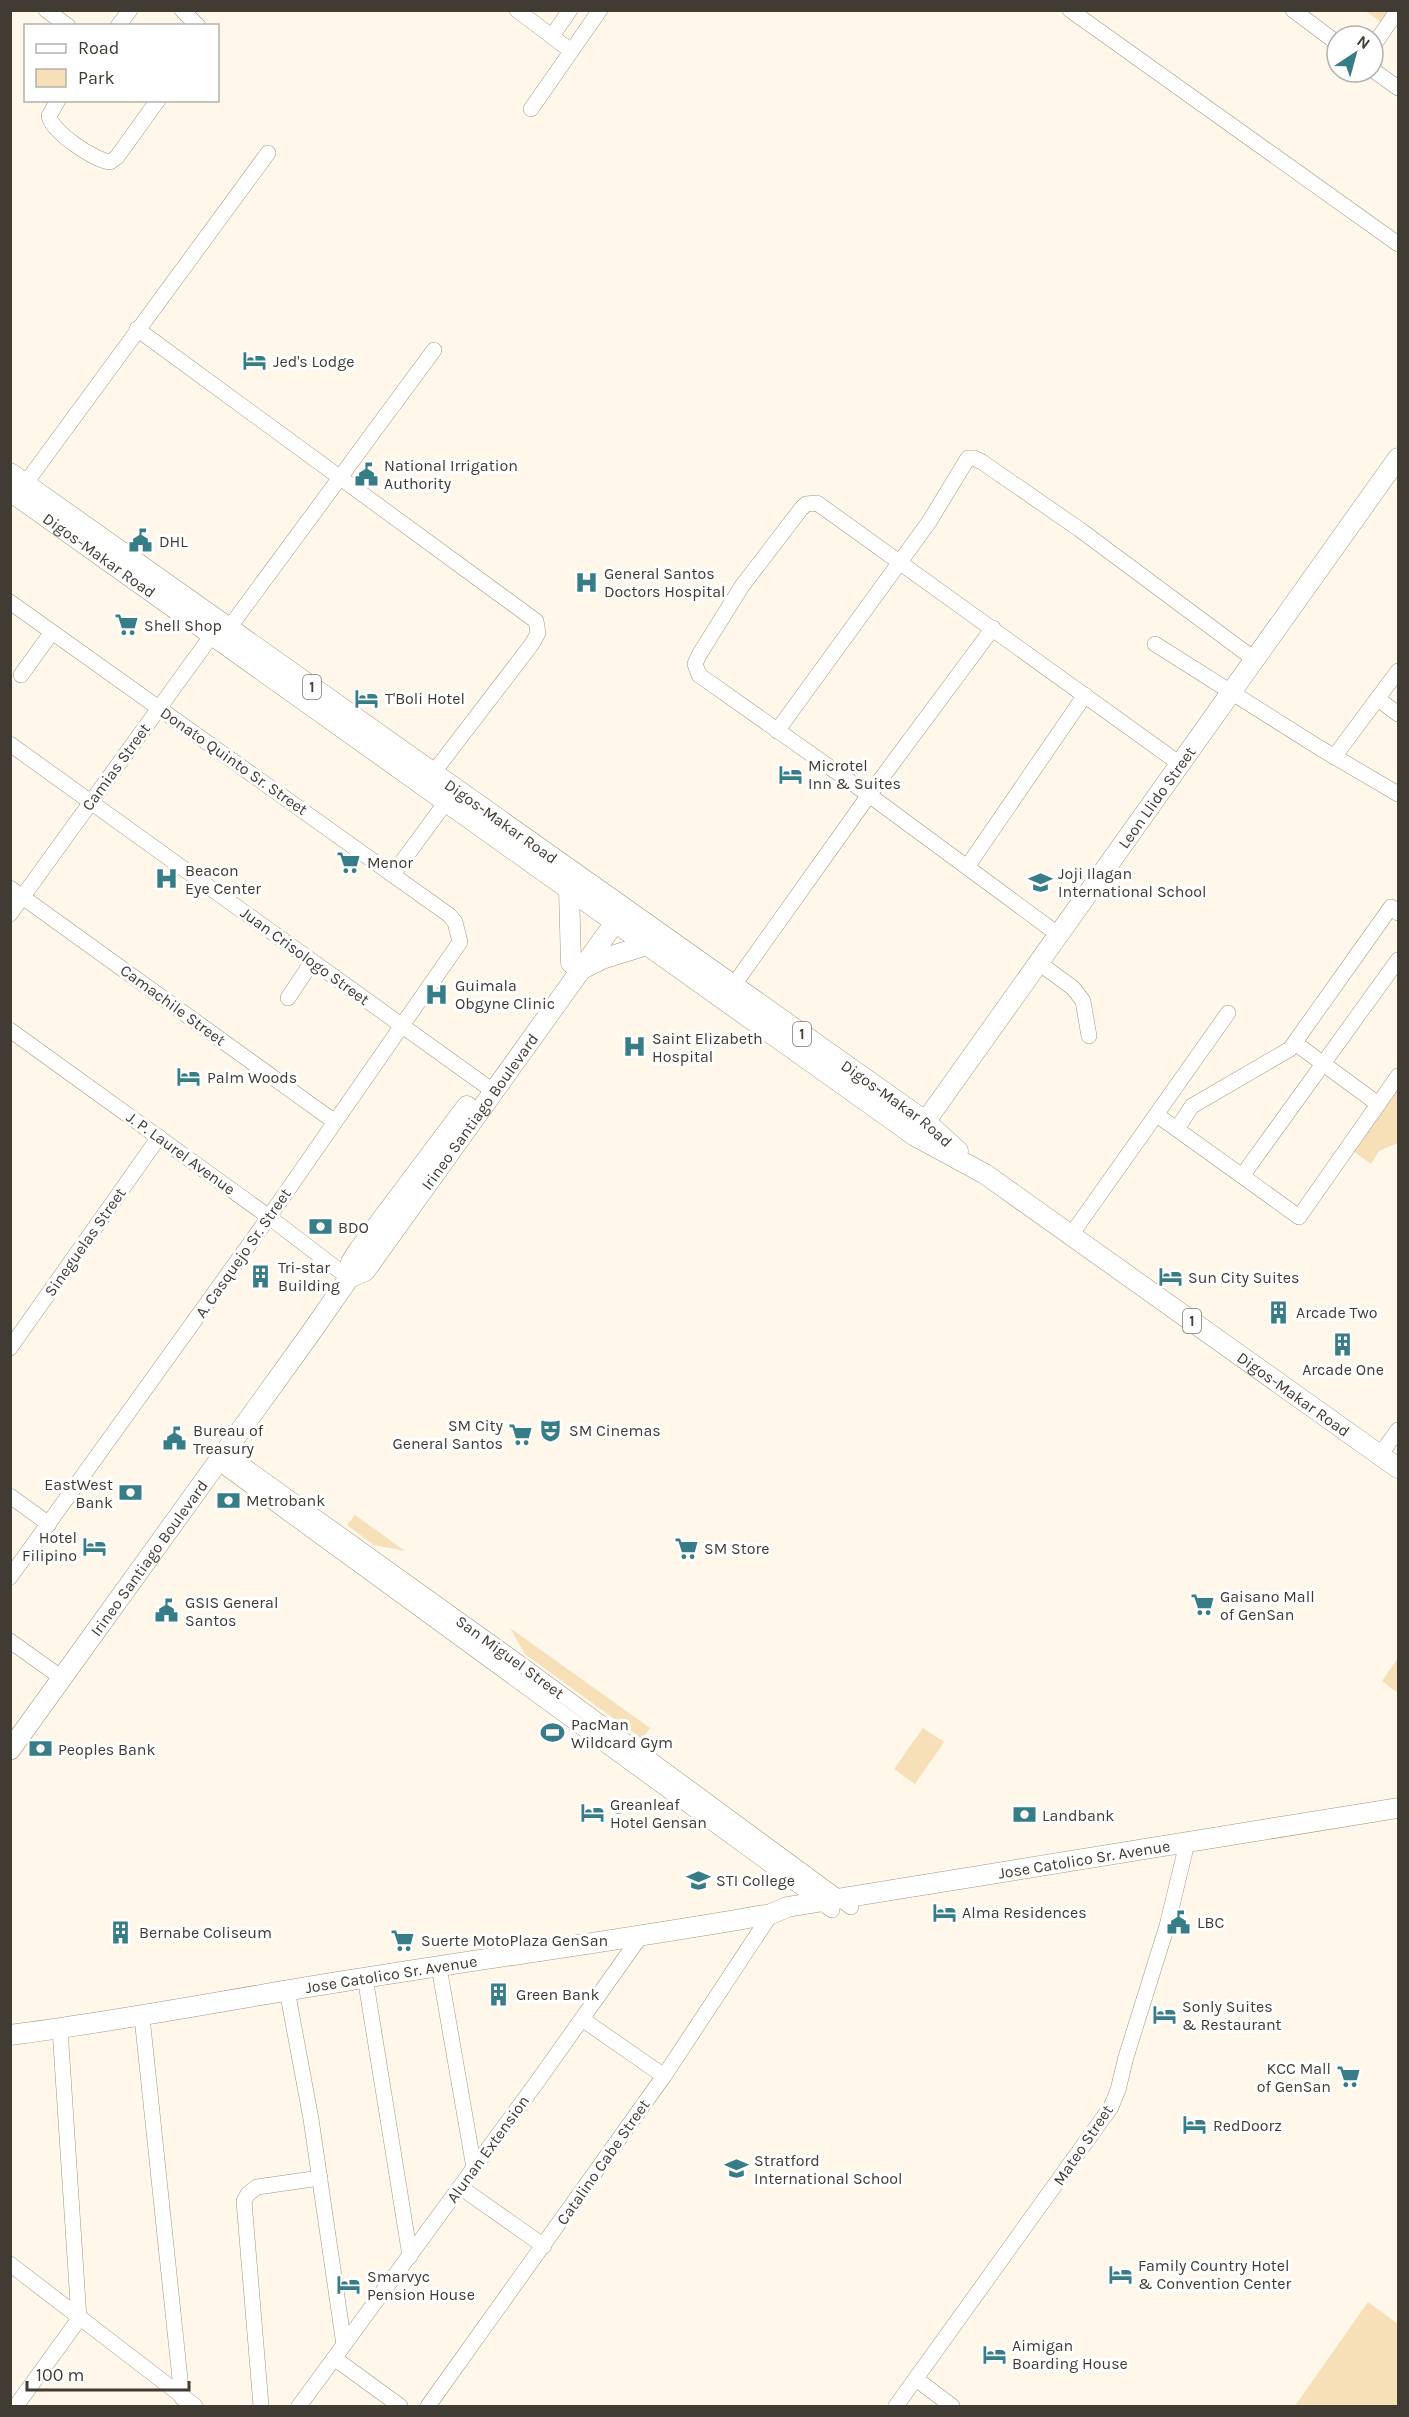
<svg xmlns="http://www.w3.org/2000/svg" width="1409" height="2417" font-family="Karla,sans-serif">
<rect width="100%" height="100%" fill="#fff7ea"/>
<g fill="#f7dfb8">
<polygon points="1365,10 1394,11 1384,25"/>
<polygon points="1398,1088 1398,1143 1379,1151 1371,1164 1353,1151"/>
<polygon points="355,1515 405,1551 374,1545 347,1525"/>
<polygon points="510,1628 650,1728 642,1739 525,1654"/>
<polygon points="1398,1658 1398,1693 1382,1681"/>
<polygon points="923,1728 944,1742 915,1784 894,1769"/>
<polygon points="1368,2302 1398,2324 1398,2406 1295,2406"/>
</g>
<circle fill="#67c3d0" cx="618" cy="1807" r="7"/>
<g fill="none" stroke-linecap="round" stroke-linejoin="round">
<defs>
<g id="minor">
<polyline points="46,10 68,26"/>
<polyline points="182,10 198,26"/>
<polyline points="517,10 571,51"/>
<polyline points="1070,10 1398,244"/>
<polyline points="1293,10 1337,43"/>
<polyline points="118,26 130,10"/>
<polyline points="552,36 570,10"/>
<polyline points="1373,46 1398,10"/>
<polyline points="1373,70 1398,88"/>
<path d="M58 100 49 116C52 132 94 160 110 162L117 157 158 100"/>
<polyline points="531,109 600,10"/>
<polyline points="137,329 536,621 538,633 532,644 427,781"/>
<polyline points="25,484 268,153"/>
<polyline points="10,602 449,915 455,922 460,942 269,1217 10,1577"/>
<polyline points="1155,644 1318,747 1398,794"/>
<polyline points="21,675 52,632"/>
<polyline points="1378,699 1398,714"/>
<polyline points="777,731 929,522 968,458 974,458 982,462 1079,529 1254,659"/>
<polyline points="10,744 493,1091"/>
<polyline points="1334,757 1398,671"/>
<polyline points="967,867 1085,695"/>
<polyline points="393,874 452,794"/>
<polyline points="10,888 335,1122"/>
<polyline points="10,914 212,635 229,628 434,350"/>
<polyline points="1059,935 869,795 699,675 695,664 699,655 742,586 801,509 806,504 817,503 1180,764"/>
<polyline points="1039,963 1073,988 1083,1001 1089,1036"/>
<polyline points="733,986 869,795 993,628"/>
<polyline points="288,998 312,962"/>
<polyline points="10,1030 269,1217 349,1278"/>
<polyline points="1295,1043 1378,1104"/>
<polyline points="1157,1115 1299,1217 1398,1076"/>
<polyline points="1177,1129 1192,1106 1290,1049 1391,907 1398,913"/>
<polyline points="1242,1176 1398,960"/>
<polyline points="1071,1235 1228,1013"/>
<polyline points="10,1348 159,1137"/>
<polyline points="225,1452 514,1659 851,1907"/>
<polyline points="1380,1455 1398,1430"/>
<polyline points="218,1462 832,1910"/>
<polyline points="10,1496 49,1524"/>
<polyline points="10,1641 62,1678"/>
<polyline points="439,1967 474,2168"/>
<polyline points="365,1977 410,2256"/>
<polyline points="287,1990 311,2119 344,2345"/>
<polyline points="142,2017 182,2398"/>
<polyline points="582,2019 664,2076"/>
<polyline points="460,2187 544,2246"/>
<polyline points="10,2264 195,2406"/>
<polyline points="334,2358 400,2406"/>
<polyline points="916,2379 952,2406"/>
<polyline points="16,2406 79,2319 60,2029"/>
<polyline points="261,2406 244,2201 248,2194 257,2187 320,2178"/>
<polyline points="299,2406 537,2082 640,1937"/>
<polyline points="428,2406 664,2076 771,1914"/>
<polyline points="896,2406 1111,2107 1118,2090 1126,2057 1167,1926 1187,1843"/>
</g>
<g id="major">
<path id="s1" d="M10 473 925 1121 958 1151"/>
<path id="s2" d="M10 491 915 1136 985 1174 1398 1468"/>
<polyline points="569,890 571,963"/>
<polyline points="584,968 602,959 647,945"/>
<path id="s3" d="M918 1132 1398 458"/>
<polyline points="349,1278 351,1262 358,1251 467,1106"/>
<path id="s4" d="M10 1750 310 1334 349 1278 365 1271 621 914"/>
<path id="s5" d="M10 2035C129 2020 246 1996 364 1978 500 1956 636 1938 771 1914L787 1907 1398 1808"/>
</g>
</defs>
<use href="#minor" stroke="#a39783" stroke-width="16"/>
<use href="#major" stroke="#a39783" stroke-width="21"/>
<use href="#minor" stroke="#fff" stroke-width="15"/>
<use href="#major" stroke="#fff" stroke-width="20"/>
</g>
<defs>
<symbol id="hotel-bare" viewBox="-9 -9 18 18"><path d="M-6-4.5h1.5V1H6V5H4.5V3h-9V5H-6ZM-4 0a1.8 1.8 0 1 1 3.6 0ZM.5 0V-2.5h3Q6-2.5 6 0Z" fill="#367d87" stroke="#fff" stroke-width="2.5" paint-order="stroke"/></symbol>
<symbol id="civic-bare" viewBox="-9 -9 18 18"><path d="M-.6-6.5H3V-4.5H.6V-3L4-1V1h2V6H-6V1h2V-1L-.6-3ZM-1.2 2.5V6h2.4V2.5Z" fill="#367d87" stroke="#fff" stroke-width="2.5" paint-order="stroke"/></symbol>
<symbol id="hospital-bare" viewBox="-9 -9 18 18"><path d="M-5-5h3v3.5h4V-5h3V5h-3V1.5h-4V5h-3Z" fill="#367d87" stroke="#fff" stroke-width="2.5" paint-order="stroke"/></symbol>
<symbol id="supermarket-bare" viewBox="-9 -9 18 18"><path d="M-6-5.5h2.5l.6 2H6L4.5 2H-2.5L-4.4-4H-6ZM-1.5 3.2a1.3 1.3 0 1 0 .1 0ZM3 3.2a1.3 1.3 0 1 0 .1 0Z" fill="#367d87" stroke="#fff" stroke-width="2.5" paint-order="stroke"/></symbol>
<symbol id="school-bare" viewBox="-9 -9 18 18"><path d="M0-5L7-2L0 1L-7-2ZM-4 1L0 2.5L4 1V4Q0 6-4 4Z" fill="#367d87" stroke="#fff" stroke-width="2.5" paint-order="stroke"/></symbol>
<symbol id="bank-bare" viewBox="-9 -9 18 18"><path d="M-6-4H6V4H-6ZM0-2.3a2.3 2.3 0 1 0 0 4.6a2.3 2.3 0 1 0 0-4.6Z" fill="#367d87" stroke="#fff" stroke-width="2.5" paint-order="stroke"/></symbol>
<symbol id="building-bare" viewBox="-9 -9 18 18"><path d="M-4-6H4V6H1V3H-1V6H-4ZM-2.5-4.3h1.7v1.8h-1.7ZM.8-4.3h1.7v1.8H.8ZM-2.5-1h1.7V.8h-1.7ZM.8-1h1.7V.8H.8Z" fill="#367d87" stroke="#fff" stroke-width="2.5" paint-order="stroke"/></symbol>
<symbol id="theatre-bare" viewBox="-9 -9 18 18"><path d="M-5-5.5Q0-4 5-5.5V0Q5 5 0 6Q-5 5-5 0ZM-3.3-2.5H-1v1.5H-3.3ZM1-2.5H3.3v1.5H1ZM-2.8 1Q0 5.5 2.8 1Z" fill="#367d87" stroke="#fff" stroke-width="2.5" paint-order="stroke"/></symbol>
<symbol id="stadium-bare" viewBox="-9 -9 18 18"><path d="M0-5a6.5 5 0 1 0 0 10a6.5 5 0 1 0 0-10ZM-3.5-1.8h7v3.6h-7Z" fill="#367d87" stroke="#fff" stroke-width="2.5" paint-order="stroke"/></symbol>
<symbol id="university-bare" viewBox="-9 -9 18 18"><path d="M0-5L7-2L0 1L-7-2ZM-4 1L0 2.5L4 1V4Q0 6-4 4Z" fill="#367d87" stroke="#fff" stroke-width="2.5" paint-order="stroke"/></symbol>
</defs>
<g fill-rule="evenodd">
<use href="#hotel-bare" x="238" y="344" width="33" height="33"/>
<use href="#civic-bare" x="350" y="458" width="33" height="33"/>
<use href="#civic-bare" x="124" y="524" width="33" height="33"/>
<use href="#hospital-bare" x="570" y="566" width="33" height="33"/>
<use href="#supermarket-bare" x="110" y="608" width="33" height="33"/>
<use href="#hotel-bare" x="350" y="682" width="33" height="33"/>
<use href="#hotel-bare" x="774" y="758" width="33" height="33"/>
<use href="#supermarket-bare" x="332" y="846" width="33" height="33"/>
<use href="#hospital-bare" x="150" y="862" width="33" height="33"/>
<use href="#school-bare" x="1024" y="866" width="33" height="33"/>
<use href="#hospital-bare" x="420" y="978" width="33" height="33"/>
<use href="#hospital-bare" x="618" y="1030" width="33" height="33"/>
<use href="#hotel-bare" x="172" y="1060" width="33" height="33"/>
<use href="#bank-bare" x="304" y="1210" width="33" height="33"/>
<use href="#building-bare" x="244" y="1260" width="33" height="33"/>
<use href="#hotel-bare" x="1154" y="1260" width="33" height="33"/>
<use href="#building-bare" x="1262" y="1296" width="33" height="33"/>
<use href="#building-bare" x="1326" y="1328" width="33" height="33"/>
<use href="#theatre-bare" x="534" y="1414" width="33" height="33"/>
<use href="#supermarket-bare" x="504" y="1418" width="33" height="33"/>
<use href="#civic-bare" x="158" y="1422" width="33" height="33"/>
<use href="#bank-bare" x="114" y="1476" width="33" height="33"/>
<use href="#bank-bare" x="212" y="1484" width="33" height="33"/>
<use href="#hotel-bare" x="78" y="1530" width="33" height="33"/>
<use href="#supermarket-bare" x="670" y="1532" width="33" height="33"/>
<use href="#supermarket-bare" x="1186" y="1588" width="33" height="33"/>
<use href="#civic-bare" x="150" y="1594" width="33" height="33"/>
<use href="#stadium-bare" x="536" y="1716" width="33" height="33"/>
<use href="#bank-bare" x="24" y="1732" width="33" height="33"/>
<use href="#hotel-bare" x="576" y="1796" width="33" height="33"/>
<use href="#bank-bare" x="1008" y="1798" width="33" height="33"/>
<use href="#university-bare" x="682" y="1864" width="33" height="33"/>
<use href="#hotel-bare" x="928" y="1896" width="33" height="33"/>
<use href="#civic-bare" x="1162" y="1906" width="33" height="33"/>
<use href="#building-bare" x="104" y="1916" width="33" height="33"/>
<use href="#supermarket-bare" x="386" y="1924" width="33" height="33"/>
<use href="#building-bare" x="482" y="1978" width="33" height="33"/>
<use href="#hotel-bare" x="1148" y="1998" width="33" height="33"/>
<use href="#supermarket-bare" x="1332" y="2060" width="33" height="33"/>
<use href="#hotel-bare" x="1178" y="2108" width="33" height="33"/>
<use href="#school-bare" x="720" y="2152" width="33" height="33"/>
<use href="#hotel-bare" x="1104" y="2258" width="33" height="33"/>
<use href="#hotel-bare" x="332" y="2268" width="33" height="33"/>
<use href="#hotel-bare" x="978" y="2338" width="33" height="33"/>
</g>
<g text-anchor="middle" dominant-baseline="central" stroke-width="6" stroke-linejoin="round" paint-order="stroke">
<g fill="#fff" stroke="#797670" stroke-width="1.5">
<rect x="303" y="675" width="18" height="24" rx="4.5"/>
<rect x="793" y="1022" width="18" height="24" rx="4.5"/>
<rect x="1183" y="1309" width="18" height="24" rx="4.5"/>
</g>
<g font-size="15" font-weight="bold" fill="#403b33">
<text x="312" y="687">1</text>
<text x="802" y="1034">1</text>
<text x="1192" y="1321">1</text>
</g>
<g font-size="16" fill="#403b33" stroke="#fff" text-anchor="start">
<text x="273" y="361">Jed's Lodge</text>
<text x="384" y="465">National Irrigation<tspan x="384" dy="18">Authority</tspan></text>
<text x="159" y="541">DHL</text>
<text x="604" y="573">General Santos<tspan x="604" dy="18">Doctors Hospital</tspan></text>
<text x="144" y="625">Shell Shop</text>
<text x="385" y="698">T'Boli Hotel</text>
<text x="808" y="765">Microtel<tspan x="808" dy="18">Inn &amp; Suites</tspan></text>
<text x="367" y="862">Menor</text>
<text x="185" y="870">Beacon<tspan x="185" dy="18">Eye Center</tspan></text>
<text x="1058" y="873">Joji Ilagan<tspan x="1058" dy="18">International School</tspan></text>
<text x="455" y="985">Guimala<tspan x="455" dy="18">Obgyne Clinic</tspan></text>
<text x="652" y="1038">Saint Elizabeth<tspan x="652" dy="18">Hospital</tspan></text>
<text x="207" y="1077">Palm Woods</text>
<text x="338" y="1227">BDO</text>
<text x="278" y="1267">Tri-star<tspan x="278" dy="18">Building</tspan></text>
<text x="1188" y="1277">Sun City Suites</text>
<text x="1296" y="1312">Arcade Two</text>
<text x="1343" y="1369" text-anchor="middle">Arcade One</text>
<text x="503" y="1425" text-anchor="end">SM City<tspan x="503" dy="18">General Santos</tspan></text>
<text x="193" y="1430">Bureau of<tspan x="193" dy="18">Treasury</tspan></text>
<text x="569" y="1430">SM Cinemas</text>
<text x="113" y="1484" text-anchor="end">EastWest<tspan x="113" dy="18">Bank</tspan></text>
<text x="246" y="1500">Metrobank</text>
<text x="77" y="1537" text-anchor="end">Hotel<tspan x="77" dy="18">Filipino</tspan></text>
<text x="704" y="1548">SM Store</text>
<text x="1220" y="1596">Gaisano Mall<tspan x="1220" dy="18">of GenSan</tspan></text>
<text x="185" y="1602">GSIS General<tspan x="185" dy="18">Santos</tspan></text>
<text x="571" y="1724">PacMan<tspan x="571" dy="18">Wildcard Gym</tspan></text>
<text x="58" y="1749">Peoples Bank</text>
<text x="610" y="1804">Greanleaf<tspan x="610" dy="18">Hotel Gensan</tspan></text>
<text x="1042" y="1815">Landbank</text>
<text x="716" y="1880">STI College</text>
<text x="962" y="1912">Alma Residences</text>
<text x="1197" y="1922">LBC</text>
<text x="139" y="1932">Bernabe Coliseum</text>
<text x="421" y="1940">Suerte MotoPlaza GenSan</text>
<text x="516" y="1994">Green Bank</text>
<text x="1182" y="2006">Sonly Suites<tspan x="1182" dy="18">&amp; Restaurant</tspan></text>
<text x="1331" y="2068" text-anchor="end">KCC Mall<tspan x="1331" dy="18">of GenSan</tspan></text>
<text x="1213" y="2125">RedDoorz</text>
<text x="754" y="2160">Stratford<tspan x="754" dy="18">International School</tspan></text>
<text x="1138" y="2265">Family Country Hotel<tspan x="1138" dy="18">&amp; Convention Center</tspan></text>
<text x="367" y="2276">Smarvyc<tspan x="367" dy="18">Pension House</tspan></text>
<text x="1012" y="2345">Aimigan<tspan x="1012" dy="18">Boarding House</tspan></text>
</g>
<g font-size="16" fill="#403b33" stroke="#fff">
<text stroke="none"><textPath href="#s2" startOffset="110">Digos-Makar Road</textPath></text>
<text transform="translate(234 761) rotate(35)">Donato Quinto Sr. Street</text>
<text transform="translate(116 767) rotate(-54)">Camias Street</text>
<text stroke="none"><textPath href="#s3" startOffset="411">Leon Llido Street</textPath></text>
<text stroke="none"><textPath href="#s1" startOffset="602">Digos-Makar Road</textPath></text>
<text transform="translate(305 956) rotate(36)">Juan Crisologo Street</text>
<text transform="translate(173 1005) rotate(36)">Camachile Street</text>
<text stroke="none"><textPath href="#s1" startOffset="1088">Digos-Makar Road</textPath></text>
<text stroke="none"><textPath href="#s4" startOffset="795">Irineo Santiago Boulevard</textPath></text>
<text transform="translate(181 1153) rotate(36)">J. P. Laurel Avenue</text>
<text transform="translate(85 1242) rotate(-55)">Sineguelas Street</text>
<text transform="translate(243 1253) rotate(-55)">A. Casquejo Sr. Street</text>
<text stroke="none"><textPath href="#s2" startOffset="1570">Digos-Makar Road</textPath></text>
<text stroke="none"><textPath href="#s4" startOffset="237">Irineo Santiago Boulevard</textPath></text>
<text transform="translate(510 1657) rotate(36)">San Miguel Street</text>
<text stroke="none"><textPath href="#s5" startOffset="1089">Jose Catolico Sr. Avenue</textPath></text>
<text stroke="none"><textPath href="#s5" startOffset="386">Jose Catolico Sr. Avenue</textPath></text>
<text transform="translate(1083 2145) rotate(-56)">Mateo Street</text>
<text transform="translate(488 2149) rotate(-54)">Alunan Extension</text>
<text transform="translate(603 2162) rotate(-55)">Catalino Cabe Street</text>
</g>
</g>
<rect width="1409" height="2417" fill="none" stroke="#403b33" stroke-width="24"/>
<rect x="24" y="24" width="195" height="78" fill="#ffffff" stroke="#b3b1ad" stroke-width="1.5"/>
<rect x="36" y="44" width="30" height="9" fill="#ffffff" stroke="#b3b1ad" stroke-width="1.5"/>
<text x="78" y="54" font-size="18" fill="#403b33">Road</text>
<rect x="36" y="69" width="30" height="18" fill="#f7dfb8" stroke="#b3b1ad" stroke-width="1.5"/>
<text x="78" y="84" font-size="18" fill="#403b33">Park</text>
<g transform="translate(1355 54) rotate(36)"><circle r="28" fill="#ffffff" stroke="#b3b1ad" stroke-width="1.5"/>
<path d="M0-4.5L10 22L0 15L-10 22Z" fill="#367d87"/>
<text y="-9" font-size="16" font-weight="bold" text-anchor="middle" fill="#403b33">N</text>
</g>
<path d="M27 2381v9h162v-9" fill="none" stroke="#403b33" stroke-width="3"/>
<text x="36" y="2381" font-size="18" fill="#403b33" stroke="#ffffff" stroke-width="4.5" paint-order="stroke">100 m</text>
</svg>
